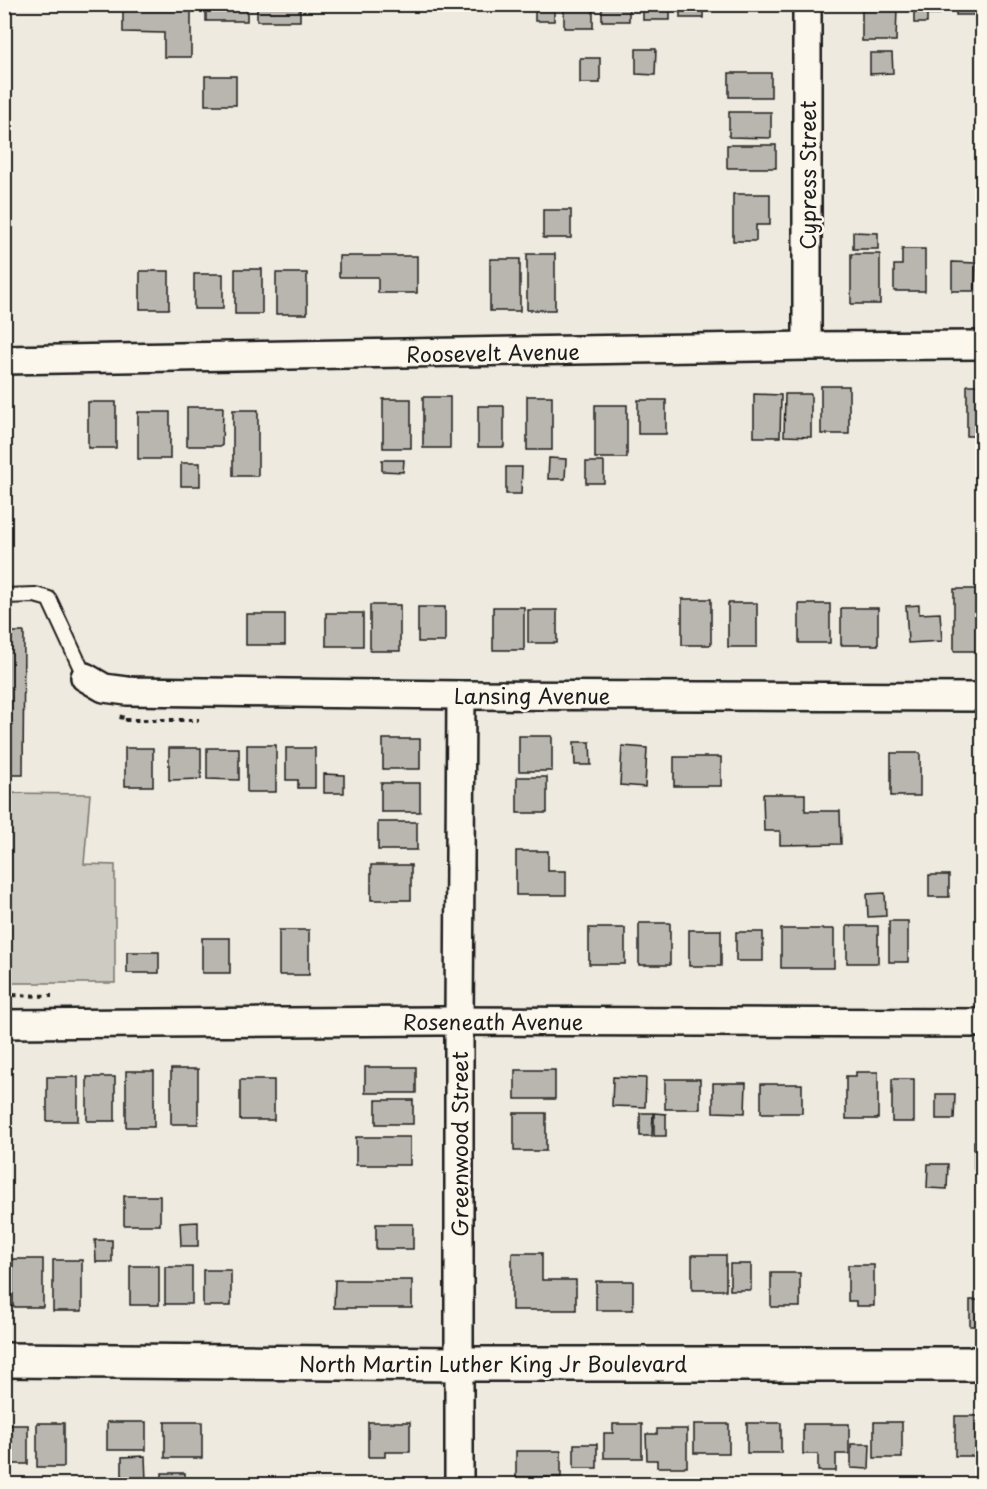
<svg xmlns="http://www.w3.org/2000/svg" width="987" height="1489" font-family="'Playpen Sans',sans-serif">
<rect width="100%" height="100%" fill="#eeeadf"/>
<filter id="ink" filterUnits="userSpaceOnUse"><feTurbulence type="fractalNoise" baseFrequency=".0167" numOctaves="2"/><feDisplacementMap in="SourceGraphic" scale="12" xChannelSelector="R" yChannelSelector="G"/><feConvolveMatrix kernelMatrix="1 2 1 2 8 2 1 2 1" color-interpolation-filters="sRGB"/></filter>
<g filter="url(#ink)">
<polygon fill="#ceccc2" stroke="#75746f" stroke-width="1.5" points="5,793 90,794 84,864 115,865 115,983 5,983"/>
<g fill="#b9b6af" stroke="#1c1c1c" stroke-width="1.5">
<polygon points="123,4 191,4 191,57 164,57 164,33 123,32"/>
<rect x="206" y="4" width="41" height="17"/>
<rect x="257" y="4" width="43" height="17"/>
<rect x="535" y="4" width="19" height="17"/>
<rect x="564" y="4" width="29" height="24"/>
<rect x="602" y="4" width="27" height="17"/>
<rect x="643" y="4" width="27" height="16"/>
<rect x="680" y="4" width="23" height="14"/>
<polygon points="914,4 940,4 940,14 927,14 927,23 914,23"/>
<rect x="956" y="4" width="25" height="11"/>
<polygon points="862,6 897,6 896,41 862,41"/>
<polygon points="636,49 656,49 655,75 636,74"/>
<polygon points="870,53 892,53 893,73 870,74"/>
<rect x="580" y="58" width="20" height="25"/>
<rect x="729" y="73" width="42" height="24"/>
<rect x="205" y="76" width="31" height="29"/>
<polygon points="729,112 771,112 771,138 729,137"/>
<rect x="727" y="145" width="49" height="23"/>
<polygon points="733,194 770,194 770,225 756,225 756,241 733,241"/>
<rect x="543" y="210" width="28" height="28"/>
<polygon points="853,232 878,233 878,249 853,249"/>
<polygon points="902,249 925,249 925,291 894,291 894,265 902,265"/>
<rect x="527" y="254" width="28" height="56"/>
<rect x="851" y="254" width="29" height="50"/>
<polygon points="339,256 417,256 417,293 378,293 378,277 339,277"/>
<rect x="490" y="259" width="30" height="52"/>
<polygon points="952,262 976,263 975,291 952,291"/>
<rect x="235" y="269" width="27" height="45"/>
<rect x="140" y="271" width="29" height="38"/>
<rect x="276" y="273" width="31" height="41"/>
<rect x="194" y="274" width="29" height="35"/>
<rect x="967" y="385" width="15" height="51"/>
<rect x="821" y="386" width="28" height="48"/>
<polygon points="754,394 781,395 780,437 754,437"/>
<polygon points="785,394 811,394 811,437 784,436"/>
<rect x="527" y="396" width="25" height="54"/>
<rect x="423" y="397" width="27" height="51"/>
<rect x="383" y="399" width="28" height="49"/>
<rect x="638" y="400" width="28" height="34"/>
<rect x="88" y="402" width="28" height="46"/>
<rect x="595" y="405" width="32" height="53"/>
<rect x="478" y="406" width="26" height="41"/>
<polygon points="187,407 223,407 222,446 187,446"/>
<rect x="233" y="410" width="25" height="66"/>
<rect x="138" y="412" width="32" height="47"/>
<polygon points="549,458 566,459 565,479 548,479"/>
<polygon points="382,460 404,460 403,472 382,471"/>
<rect x="586" y="462" width="18" height="21"/>
<rect x="181" y="463" width="19" height="23"/>
<polygon points="506,467 522,467 521,494 506,494"/>
<rect x="954" y="589" width="28" height="62"/>
<rect x="682" y="599" width="29" height="46"/>
<rect x="728" y="603" width="29" height="44"/>
<rect x="799" y="604" width="31" height="39"/>
<rect x="370" y="605" width="30" height="46"/>
<polygon points="919,605 919,614 940,613 942,641 908,643 906,606"/>
<rect x="418" y="607" width="27" height="35"/>
<rect x="493" y="607" width="31" height="43"/>
<rect x="841" y="608" width="37" height="37"/>
<rect x="528" y="610" width="29" height="33"/>
<rect x="326" y="613" width="37" height="33"/>
<rect x="246" y="614" width="39" height="31"/>
<polygon points="4,632 24,632 23,775 4,775"/>
<rect x="519" y="736" width="33" height="35"/>
<rect x="383" y="739" width="37" height="30"/>
<polygon points="574,742 590,742 591,765 575,765"/>
<rect x="247" y="745" width="29" height="47"/>
<polygon points="622,746 647,748 645,787 620,785"/>
<rect x="125" y="748" width="28" height="38"/>
<polygon points="169,748 201,748 201,779 169,780"/>
<polygon points="207,748 239,748 239,780 207,779"/>
<polygon points="286,748 315,748 315,788 298,788 298,780 286,780"/>
<rect x="891" y="753" width="29" height="43"/>
<rect x="674" y="757" width="47" height="29"/>
<polygon points="324,774 344,775 344,793 324,793"/>
<rect x="517" y="777" width="30" height="36"/>
<rect x="381" y="783" width="39" height="29"/>
<polygon points="763,794 805,794 805,811 840,811 841,844 780,845 780,831 764,831"/>
<rect x="378" y="822" width="39" height="28"/>
<polygon points="516,851 548,851 548,871 566,871 566,895 516,895"/>
<rect x="371" y="865" width="40" height="35"/>
<rect x="929" y="875" width="20" height="22"/>
<polygon points="885,893 886,916 868,917 867,894"/>
<rect x="889" y="921" width="19" height="41"/>
<rect x="639" y="923" width="31" height="42"/>
<rect x="847" y="926" width="31" height="37"/>
<rect x="589" y="928" width="36" height="36"/>
<rect x="781" y="929" width="53" height="39"/>
<rect x="279" y="930" width="30" height="45"/>
<rect x="689" y="930" width="32" height="36"/>
<rect x="736" y="932" width="27" height="29"/>
<rect x="202" y="938" width="28" height="35"/>
<rect x="127" y="952" width="32" height="21"/>
<rect x="365" y="1067" width="51" height="26"/>
<rect x="171" y="1069" width="27" height="55"/>
<rect x="515" y="1070" width="40" height="29"/>
<rect x="126" y="1071" width="28" height="56"/>
<polygon points="856,1072 878,1072 878,1119 846,1119 846,1076 856,1076"/>
<rect x="47" y="1077" width="31" height="44"/>
<rect x="87" y="1077" width="28" height="44"/>
<polygon points="613,1077 646,1078 645,1107 612,1106"/>
<rect x="665" y="1079" width="35" height="30"/>
<rect x="892" y="1079" width="22" height="43"/>
<rect x="240" y="1080" width="34" height="40"/>
<polygon points="713,1083 746,1083 745,1113 713,1112"/>
<rect x="761" y="1084" width="41" height="29"/>
<polygon points="936,1094 955,1094 954,1119 936,1119"/>
<rect x="376" y="1100" width="37" height="24"/>
<rect x="514" y="1113" width="32" height="38"/>
<polygon points="640,1113 653,1113 652,1136 640,1136"/>
<polygon points="654,1113 666,1114 666,1136 654,1136"/>
<rect x="356" y="1137" width="54" height="28"/>
<rect x="974" y="1141" width="8" height="28"/>
<polygon points="928,1164 948,1164 947,1189 927,1188"/>
<rect x="124" y="1196" width="36" height="29"/>
<polygon points="198,1222 198,1246 181,1246 180,1223"/>
<rect x="376" y="1224" width="37" height="25"/>
<polygon points="95,1240 112,1240 112,1262 96,1262"/>
<polygon points="512,1253 542,1253 542,1280 576,1280 576,1310 512,1310"/>
<rect x="692" y="1255" width="34" height="35"/>
<rect x="13" y="1259" width="30" height="48"/>
<rect x="53" y="1260" width="29" height="51"/>
<rect x="730" y="1264" width="21" height="26"/>
<polygon points="848,1265 874,1265 874,1306 856,1306 856,1301 848,1301"/>
<rect x="130" y="1266" width="29" height="39"/>
<rect x="165" y="1267" width="27" height="37"/>
<rect x="203" y="1270" width="28" height="36"/>
<rect x="771" y="1273" width="29" height="34"/>
<polygon points="335,1280 412,1280 412,1308 334,1308"/>
<rect x="596" y="1281" width="37" height="29"/>
<rect x="970" y="1300" width="12" height="26"/>
<rect x="955" y="1416" width="27" height="40"/>
<rect x="107" y="1422" width="39" height="28"/>
<rect x="165" y="1422" width="37" height="36"/>
<polygon points="368,1422 410,1422 410,1452 385,1452 385,1457 368,1457"/>
<rect x="874" y="1422" width="28" height="36"/>
<rect x="37" y="1423" width="27" height="44"/>
<rect x="747" y="1423" width="34" height="30"/>
<polygon points="613,1424 642,1424 642,1458 604,1458 604,1433 613,1433"/>
<rect x="694" y="1424" width="35" height="29"/>
<polygon points="803,1424 849,1424 849,1454 836,1454 836,1471 818,1471 818,1454 803,1454"/>
<rect x="4" y="1425" width="24" height="39"/>
<polygon points="657,1429 687,1429 687,1467 657,1467 657,1460 647,1460 646,1434 657,1434"/>
<rect x="574" y="1444" width="23" height="24"/>
<polygon points="851,1444 870,1444 869,1469 851,1468"/>
<rect x="516" y="1451" width="45" height="26"/>
<polygon points="145,1456 146,1482 122,1482 122,1457"/>
<rect x="162" y="1473" width="23" height="11"/>
</g>
<g fill="none" stroke-linecap="round" stroke-linejoin="round">
<defs>
<polyline id="lane" points="4,596 35,595 49,599 85,677"/>
<g id="street">
<polyline points="807,4 807,346"/>
<polyline points="4,360 807,346 982,345"/>
<polyline points="85,677 104,688 127,691 461,695 982,697"/>
<polyline points="4,1024 439,1021 982,1023"/>
<polyline points="459,1484 459,1021 461,695"/>
</g>
<polyline id="secondary" points="4,1360 459,1364 982,1364"/>
</defs>
<use href="#lane" stroke="#1c1c1c" stroke-width="18"/>
<use href="#street" stroke="#1c1c1c" stroke-width="32"/>
<use href="#secondary" stroke="#1c1c1c" stroke-width="38"/>
<g stroke="#1c1c1c" stroke-width="4" stroke-dasharray="4.5 4.5" stroke-linecap="butt">
<polyline points="122,715 121,720 199,720"/>
<polyline points="4,995 52,996"/>
</g>
<use href="#lane" stroke="#fbf7ec" stroke-width="14"/>
<use href="#street" stroke="#fbf7ec" stroke-width="27"/>
<use href="#secondary" stroke="#fbf7ec" stroke-width="33"/>
</g>
</g>
<g text-anchor="middle" dominant-baseline="central" stroke-width="5" stroke-linejoin="round" paint-order="stroke">
<g font-size="21" fill="#1c1c1c" stroke="#fbf7ec">
<text transform="translate(807 175) rotate(-90)">Cypress Street</text>
<text transform="translate(493 352) rotate(-1)">Roosevelt Avenue</text>
<text x="532" y="695">Lansing Avenue</text>
<text x="493" y="1021">Roseneath Avenue</text>
<text transform="translate(459 1144) rotate(-90)">Greenwood Street</text>
<text x="493" y="1363">North Martin Luther King Jr Boulevard</text>
</g>
</g>
<rect width="987" height="1489" fill="none" stroke="#fbf7ec" stroke-width="24"/>
<rect x="12" y="12" width="963" height="1465" fill="none" stroke="#1c1c1c" stroke-width="2" filter="url(#ink)"/>
</svg>
